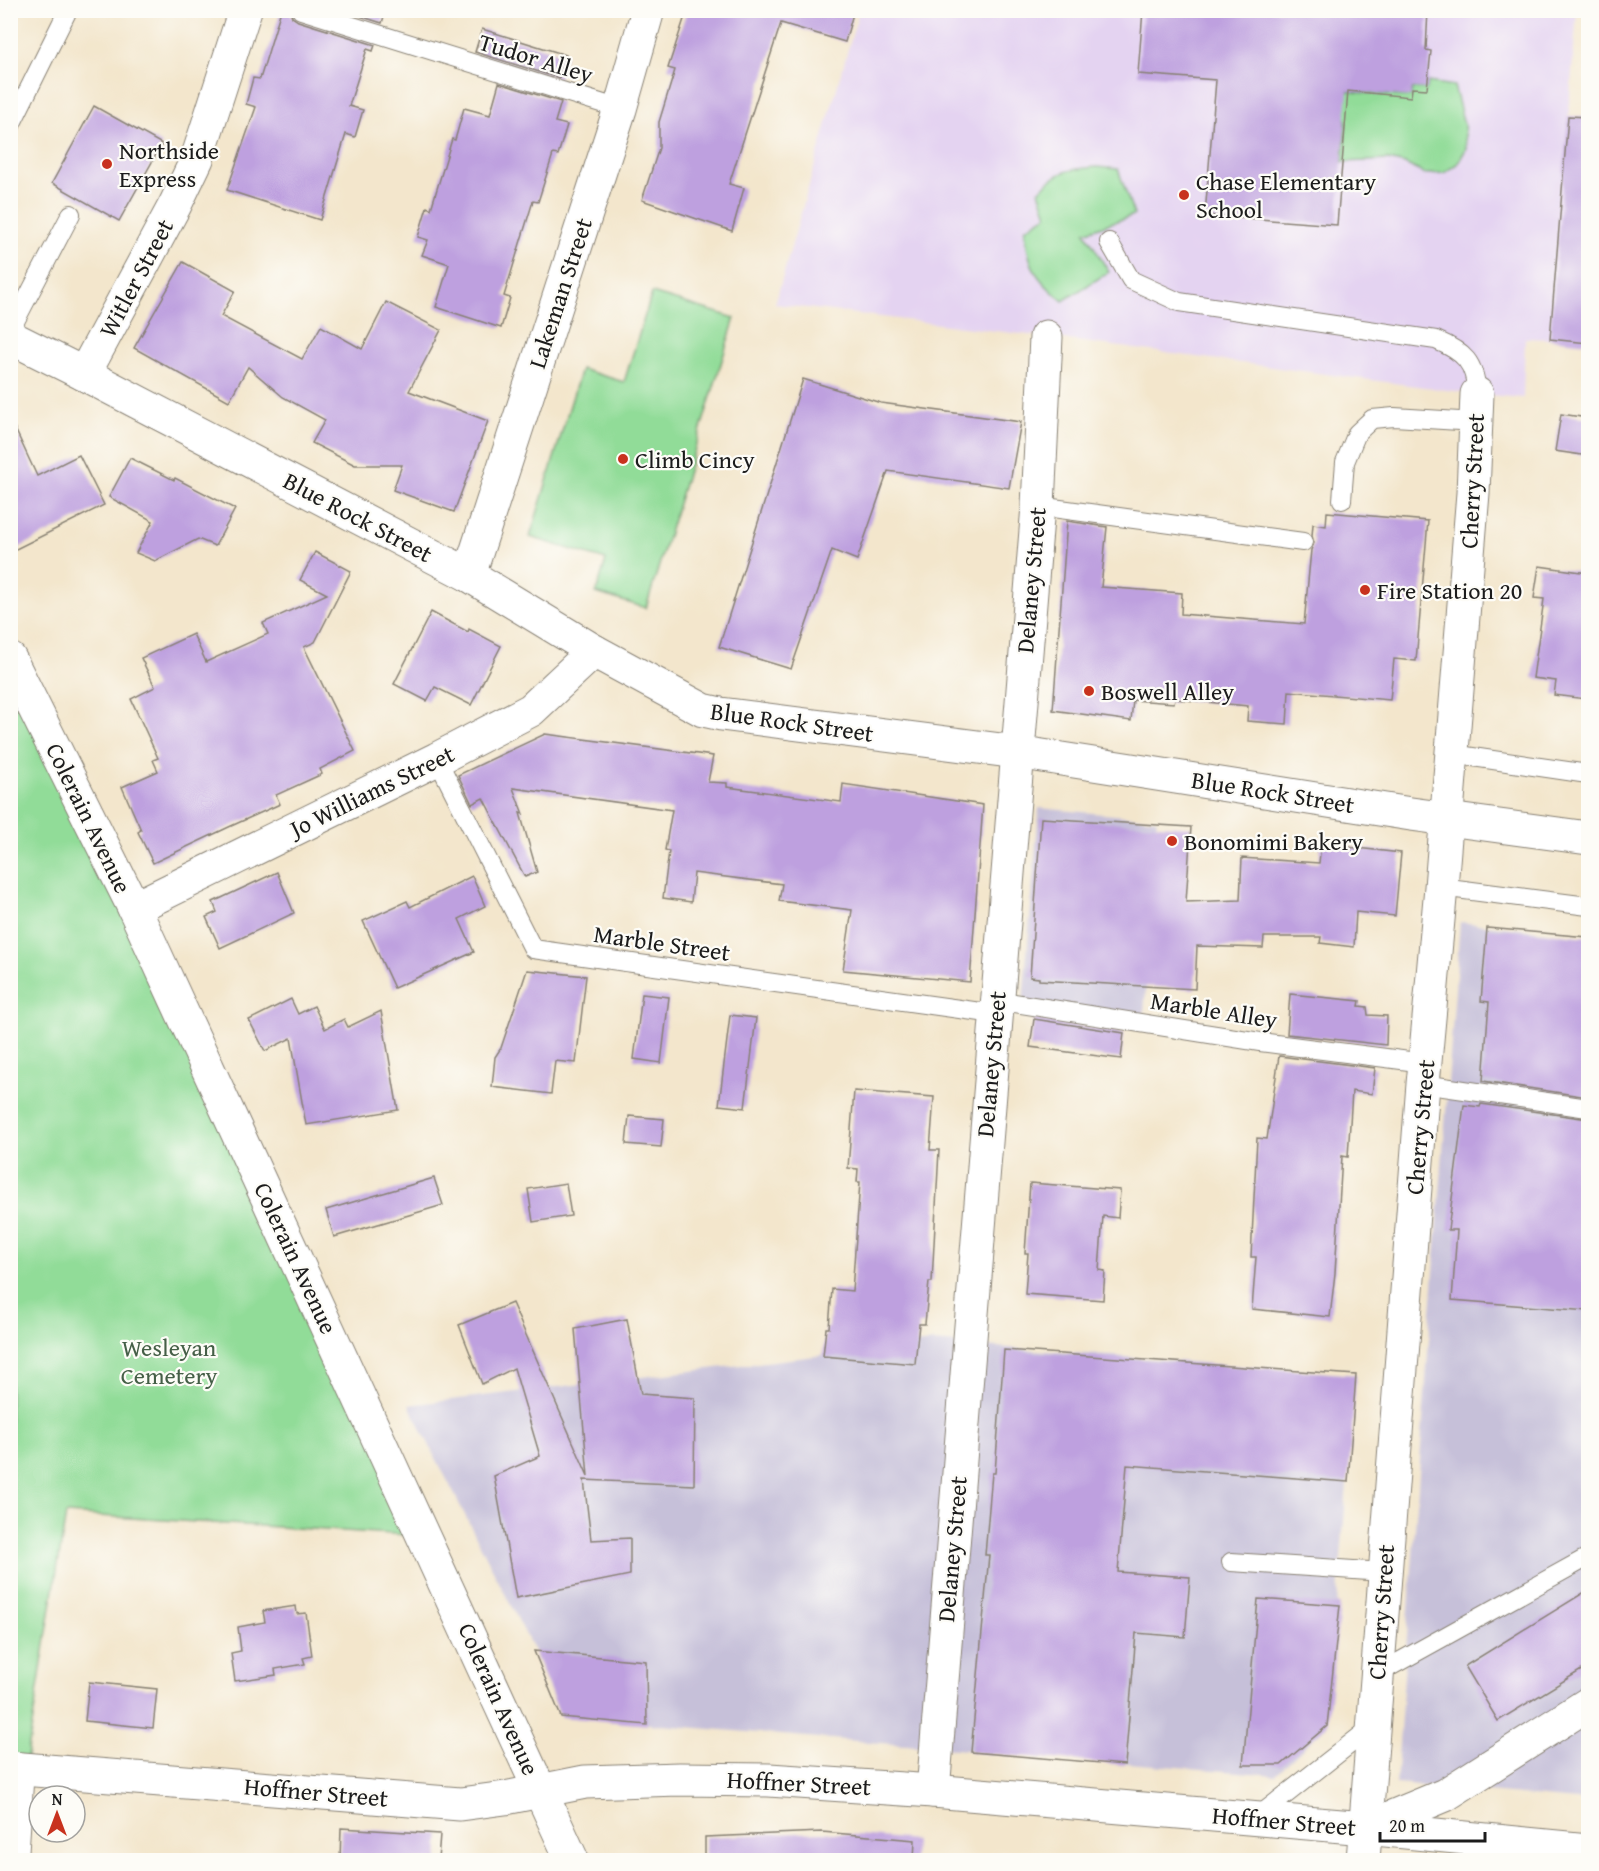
<svg xmlns="http://www.w3.org/2000/svg" width="1599" height="1871" font-family="'Gentium Book Plus',serif">
<rect width="100%" height="100%" fill="#fdfcf7"/>
<filter id="ink" filterUnits="userSpaceOnUse"><feTurbulence type="fractalNoise" baseFrequency=".0167" numOctaves="2"/><feDisplacementMap in="SourceGraphic" scale="12" xChannelSelector="R" yChannelSelector="G"/><feConvolveMatrix kernelMatrix="1 2 1 2 8 2 1 2 1" color-interpolation-filters="sRGB"/></filter>
<filter id="wash" filterUnits="userSpaceOnUse"><feTurbulence type="fractalNoise" baseFrequency=".008" numOctaves="4" result="noise"/><feDisplacementMap in="SourceGraphic" scale="24" xChannelSelector="R" yChannelSelector="G"/><feGaussianBlur stdDeviation="1.35" result="paint"/><feColorMatrix in="noise" values="0 0 0 0 0 0 0 0 0 0 0 0 0 0 0 0 0 1.4 0 .05"/><feComposite in="paint" operator="in"/></filter>
<g filter="url(#wash)">
<rect width="100%" height="100%" fill="#f3e6cc"/>
<polygon fill="#e4d3f1" points="859,11 1577,11 1550,339 1525,338 1523,398 1477,394 1046,337 775,304"/>
<g fill="#c6c0d9">
<polygon points="1039,808 1157,819 1143,1030 1022,1016"/>
<polygon points="1460,922 1588,937 1588,1801 1396,1784"/>
<polygon points="932,1342 1356,1375 1327,1726 1275,1775 561,1717 534,1651 409,1405"/>
</g>
<g fill="#91dc98" stroke="#567c5a" stroke-width="1.5">
<polygon points="1428,82 1454,86 1464,124 1466,149 1458,163 1444,173 1425,174 1405,164 1389,160 1343,162 1346,119 1307,88 1411,97 1412,88 1427,89"/>
<path d="M1097 167 1118 169 1134 215 1085 232 1109 272 1063 301C1034 277 1028 266 1025 229L1047 215 1039 191C1058 170 1070 169 1097 167Z"/>
<polygon points="652,293 735,318 646,608 596,593 606,560 530,537 581,369 624,382"/>
<polygon points="10,659 424,1536 66,1514 25,1769 10,1768"/>
</g>
<g id="blocks">
<g fill="#bea0df">
<polygon points="281,10 290,10 292,17 298,21 375,45 373,51 367,49 349,106 363,110 355,137 346,134 320,220 227,190 256,107 246,104 253,78 260,79"/>
<polygon points="341,10 386,10 382,23"/>
<polygon points="687,10 854,10 845,42 781,23 729,184 744,188 732,231 642,200 659,148 659,122 675,70 668,68"/>
<polygon points="1143,10 1428,10 1426,50 1431,51 1427,89 1412,88 1411,97 1348,91 1337,225 1205,215 1216,80 1138,74"/>
<polygon points="482,29 566,55 559,78 475,52"/>
<polygon points="499,83 561,102 555,122 567,125 558,155 553,154 538,202 533,201 504,296 510,298 501,328 436,307 449,264 422,255 428,240 418,237 427,207 431,209 452,139 455,140 464,108 490,115"/>
<polygon points="94,106 162,144 119,221 52,183"/>
<polygon points="1568,116 1588,117 1588,343 1550,339"/>
<polygon points="183,262 235,291 221,316 302,359 321,326 362,349 386,302 441,330 409,391 488,421 454,512 393,490 402,465 355,465 312,443 325,420 283,397 248,367 229,401 134,348"/>
<polygon points="803,379 881,403 1021,422 1009,488 888,471 857,560 832,550 791,669 719,647"/>
<polygon points="1561,414 1588,418 1588,456 1555,451"/>
<polygon points="10,418 37,476 79,455 104,505 10,552"/>
<polygon points="130,458 174,480 175,478 235,509 215,546 198,539 155,561 136,553 153,521 109,497"/>
<polygon points="1327,512 1428,521 1416,661 1394,659 1390,700 1289,691 1287,724 1247,721 1248,706 1175,699 1174,703 1133,700 1131,721 1053,710 1067,521 1107,527 1101,587 1182,593 1181,614 1304,624 1311,550 1314,543 1312,536 1313,524 1326,526"/>
<polygon points="315,552 351,571 315,642 304,647 355,751 320,769 322,774 276,795 280,804 229,827 153,863 138,832 141,830 122,787 158,771 153,760 158,758 131,699 155,687 141,658 193,634 206,662 268,634 263,623 327,594 300,580"/>
<polygon points="1539,566 1588,573 1588,677 1586,699 1554,695 1556,681 1533,678 1544,599 1534,598"/>
<polygon points="431,612 468,632 469,629 501,646 471,705 435,687 427,701 394,684"/>
<polygon points="545,734 713,756 708,782 727,783 727,787 841,802 843,784 983,805 970,982 843,970 852,910 779,901 782,884 694,873 691,902 663,898 669,851 665,850 672,810 513,788 523,814 520,813 537,872 525,877 483,798 472,804 458,775"/>
<polygon points="1041,818 1191,827 1186,902 1240,900 1242,858 1319,863 1321,844 1401,853 1395,916 1356,912 1354,947 1320,943 1321,937 1264,937 1263,948 1197,946 1195,989 1039,980 1039,978 1030,977"/>
<polygon points="277,872 294,913 220,948 206,917 217,912 213,902"/>
<polygon points="472,876 485,906 459,919 474,952 394,988 363,921 407,901 410,907"/>
<polygon points="1487,928 1588,937 1588,1097 1483,1081 1489,1002 1481,1001"/>
<polygon points="527,970 586,976 576,1063 555,1061 551,1094 492,1087 495,1057 501,1048"/>
<polygon points="642,994 669,997 661,1063 634,1059"/>
<polygon points="1290,994 1360,1001 1359,1006 1367,1007 1368,1015 1387,1016 1386,1045 1287,1034"/>
<polygon points="291,999 298,1014 314,1006 325,1029 344,1019 348,1027 381,1011 398,1110 306,1125 291,1038 265,1051 249,1020"/>
<polygon points="730,1015 756,1018 745,1108 719,1105"/>
<polygon points="1034,1019 1124,1033 1121,1059 1030,1047"/>
<polygon points="1279,1056 1375,1068 1372,1094 1352,1091 1348,1157 1342,1156 1335,1273 1330,1317 1252,1309 1256,1257 1251,1257 1257,1138 1267,1139"/>
<polygon points="854,1091 934,1097 930,1150 939,1150 932,1282 929,1282 925,1324 919,1324 915,1364 823,1356 826,1328 829,1328 832,1289 852,1291 860,1182 857,1182 858,1169 848,1168"/>
<polygon points="1481,1104 1588,1119 1588,1311 1452,1300 1457,1230 1448,1230 1464,1105 1480,1107"/>
<polygon points="629,1116 664,1119 661,1147 626,1144"/>
<polygon points="434,1178 443,1205 334,1237 326,1210"/>
<polygon points="566,1183 571,1216 533,1222 528,1189"/>
<polygon points="1030,1183 1120,1190 1118,1218 1103,1216 1099,1270 1105,1271 1103,1300 1025,1294 1028,1253 1025,1253"/>
<polygon points="512,1303 588,1476 575,1329 627,1319 641,1394 695,1398 694,1485 584,1480 591,1540 630,1538 630,1575 516,1598 494,1476 540,1456 514,1368 482,1384 459,1325"/>
<polygon points="1004,1350 1356,1375 1348,1482 1127,1465 1118,1572 1190,1577 1185,1637 1136,1633 1125,1765 971,1752 989,1555 985,1555 992,1473 995,1473"/>
<polygon points="1588,1590 1588,1666 1498,1721 1465,1666"/>
<polygon points="1258,1599 1340,1605 1327,1726 1281,1765 1243,1765"/>
<polygon points="296,1606 297,1614 306,1613 312,1656 303,1658 305,1664 275,1669 276,1675 235,1681 231,1653 241,1651 238,1627 265,1622 263,1611"/>
<polygon points="534,1651 646,1661 647,1725 561,1717"/>
<polygon points="89,1682 157,1689 153,1728 85,1721"/>
<polygon points="341,1828 440,1834 438,1860 340,1860"/>
<polygon points="822,1832 915,1840 914,1860 705,1860 705,1837"/>
</g>
</g>
</g>
<g filter="url(#ink)">
<use href="#blocks" fill-opacity="0" stroke="#888174" stroke-width="1.5"/>
<g fill="none" stroke-linecap="round" stroke-linejoin="round">
<defs>
<g id="service">
<polyline points="301,10 620,109"/>
<polyline points="10,127 68,10"/>
<path d="M1109 242 1131 280 1179 302 1436 340C1464 352 1475 362 1477 394"/>
<polyline points="10,331 71,214"/>
<polyline points="1342,500 1345,462 1357,433 1372,419 1394,417 1476,422"/>
<polyline points="1038,506 1303,542"/>
<polyline points="1452,754 1588,774"/>
<polyline points="437,759 533,949 995,1014"/>
<polyline points="1441,887 1588,906"/>
<polyline points="996,1000 1260,1042 1425,1063"/>
<polyline points="1423,1084 1588,1108"/>
<polyline points="1231,1562 1384,1572"/>
<polyline points="1377,1674 1588,1557"/>
<polyline points="1256,1818 1373,1726"/>
<polyline points="19,1860 25,1769"/>
</g>
<g id="minor">
<polyline points="84,374 175,205 197,159 245,10"/>
<polyline points="469,575 620,109 648,10"/>
<polyline points="134,908 437,759 531,710 594,651"/>
<polyline points="10,1768 460,1804 505,1798 585,1782 679,1779 769,1780 933,1791 1365,1828 1588,1850"/>
<polyline points="933,1791 1038,506 1046,337"/>
<polyline points="1368,1827 1445,1795 1588,1704"/>
<polyline points="1363,1860 1423,1084 1441,887 1473,493 1477,394"/>
</g>
<polyline id="tertiary" points="10,337 84,374 469,575 594,651 703,710 721,714 1017,752 1411,814 1588,838"/>
<polyline id="primary" points="10,659 134,908 572,1860"/>
</defs>
<use href="#service" stroke="#888174" stroke-width="20"/>
<use href="#minor" stroke="#888174" stroke-width="35"/>
<use href="#tertiary" stroke="#888174" stroke-width="35"/>
<use href="#primary" stroke="#888174" stroke-width="35"/>
<use href="#service" stroke="#fff" stroke-width="18"/>
<use href="#minor" stroke="#fff" stroke-width="33"/>
<use href="#tertiary" stroke="#fff" stroke-width="33"/>
<use href="#primary" stroke="#fff" stroke-width="33"/>
</g>
</g>
<g fill="#c8321e" stroke="#fdfcf7" stroke-width="2">
<circle cx="107" cy="164" r="6"/>
<circle cx="1184" cy="195" r="6"/>
<circle cx="623" cy="459" r="6"/>
<circle cx="1365" cy="590" r="6"/>
<circle cx="1089" cy="691" r="6"/>
<circle cx="1172" cy="841" r="6"/>
</g>
<g text-anchor="middle" dominant-baseline="central" stroke-width="4.5" stroke-linejoin="round" paint-order="stroke">
<g font-size="24" fill="#1c1c1c" stroke="#fdfcf7">
<text transform="translate(536 58) rotate(17)">Tudor Alley</text>
<text transform="translate(136 278) rotate(-62)">Witler Street</text>
<text transform="translate(560 293) rotate(-72)">Lakeman Street</text>
<text transform="translate(1472 481) rotate(-87)">Cherry Street</text>
<text transform="translate(358 517) rotate(28)">Blue Rock Street</text>
<text transform="translate(1031 580) rotate(-85)">Delaney Street</text>
<text transform="translate(792 722) rotate(8)">Blue Rock Street</text>
<text transform="translate(372 791) rotate(-26)">Jo Williams Street</text>
<text transform="translate(1273 792) rotate(9)">Blue Rock Street</text>
<text transform="translate(89 818) rotate(64)">Colerain Avenue</text>
<text transform="translate(662 943) rotate(8)">Marble Street</text>
<text transform="translate(1214 1010) rotate(9)">Marble Alley</text>
<text transform="translate(991 1064) rotate(-85)">Delaney Street</text>
<text transform="translate(1420 1127) rotate(-85)">Cherry Street</text>
<text transform="translate(296 1258) rotate(65)">Colerain Avenue</text>
<text transform="translate(952 1549) rotate(-85)">Delaney Street</text>
<text transform="translate(1381 1612) rotate(-86)">Cherry Street</text>
<text transform="translate(499 1699) rotate(66)">Colerain Avenue</text>
<text transform="translate(799 1783) rotate(3)">Hoffner Street</text>
<text transform="translate(316 1792) rotate(5)">Hoffner Street</text>
<text transform="translate(1284 1821) rotate(5)">Hoffner Street</text>
</g>
<g font-size="24" fill="#1c1c1c" stroke="#fdfcf7" text-anchor="start">
<text x="119" y="150">Northside<tspan x="119" dy="28">Express</tspan></text>
<text x="1196" y="181">Chase Elementary<tspan x="1196" dy="28">School</tspan></text>
<text x="635" y="459">Climb Cincy</text>
<text x="1377" y="590">Fire Station 20</text>
<text x="1101" y="691">Boswell Alley</text>
<text x="1184" y="841">Bonomimi Bakery</text>
</g>
<g font-size="24" fill="#455f47" stroke="#fdfcf7">
<text x="169" y="1347">Wesleyan<tspan x="169" dy="28">Cemetery</tspan></text>
</g>
</g>
<rect width="1599" height="1871" fill="none" stroke="#fdfcf7" stroke-width="36"/>
<g transform="translate(57 1814)"><circle r="28" fill="#fdfcf7" stroke="#a3a29f" stroke-width="1.5"/>
<path d="M0-4.5L10 22L0 15L-10 22Z" fill="#c8321e"/>
<text y="-9" font-size="16" font-weight="bold" text-anchor="middle" fill="#1c1c1c">N</text>
</g>
<path d="M1380 1832v9h105v-9" fill="none" stroke="#1c1c1c" stroke-width="3"/>
<text x="1389" y="1832" font-size="18" fill="#1c1c1c" stroke="#fdfcf7" stroke-width="4.5" paint-order="stroke">20 m</text>
</svg>
